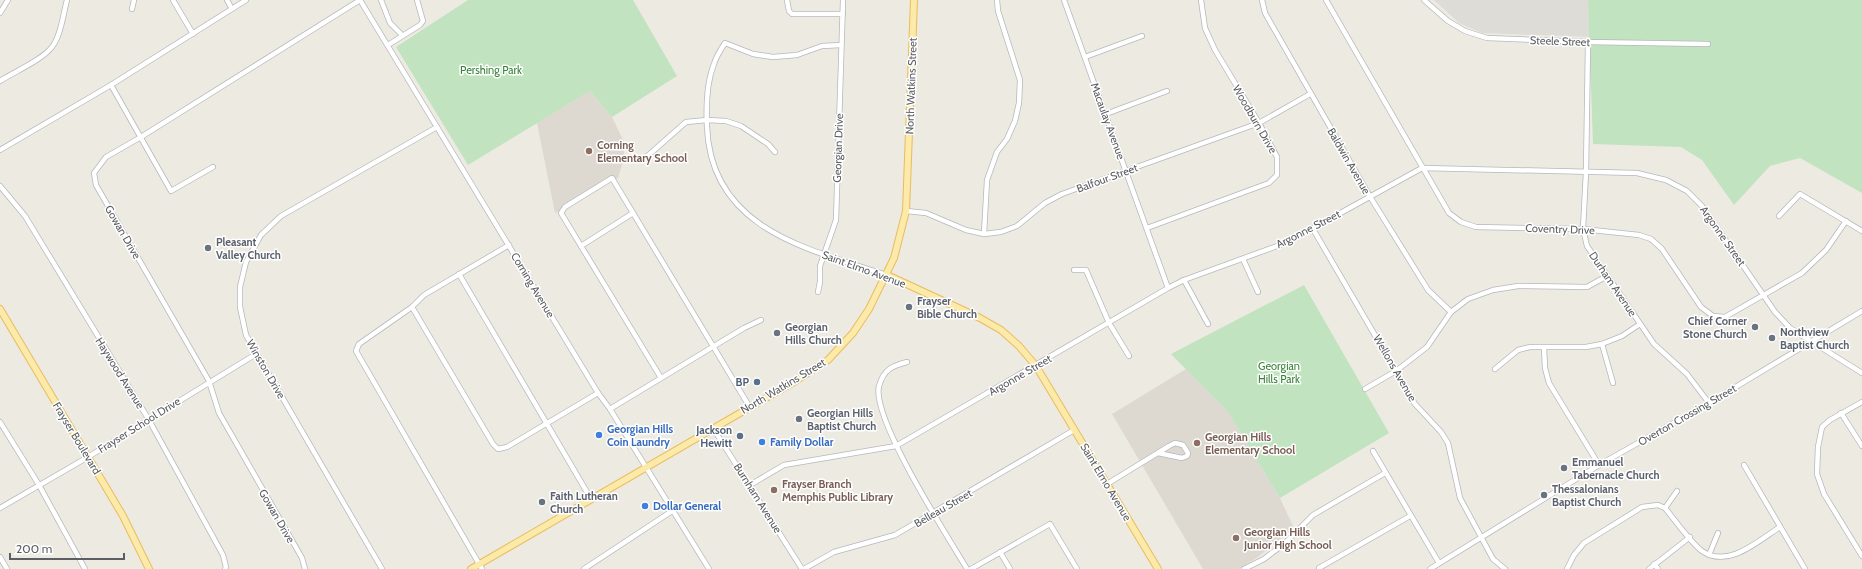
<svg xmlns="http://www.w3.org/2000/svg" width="1862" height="569" font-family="Cabin,sans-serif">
<rect width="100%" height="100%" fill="#edeae2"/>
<polygon fill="#dedcd7" points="1434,0 1588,0 1590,37 1482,33 1459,23"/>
<g fill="#ddd9d0">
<polygon points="590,91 612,117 624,142 624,158 618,178 555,213 537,123"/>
<polygon points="1186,369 1228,412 1280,498 1293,526 1288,533 1258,557 1239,569 1203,569 1112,414"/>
</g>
<g fill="#c1e3bf">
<polygon points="468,0 633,0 677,76 612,117 590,91 468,165 396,47"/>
<polygon points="1588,0 1862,0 1862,193 1800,158 1770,166 1734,205 1702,160 1681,147 1593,144"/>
<polygon points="1304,285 1389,433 1280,498 1228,412 1171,354"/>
</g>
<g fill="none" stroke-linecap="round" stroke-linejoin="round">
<defs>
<g id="minor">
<polyline points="173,0 193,34"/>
<polyline points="227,0 232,9"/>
<polyline points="360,0 598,393 610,409 709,569"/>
<polyline points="381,0 390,23 402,35"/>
<polyline points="787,0 789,11 792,14 843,14"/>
<polyline points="1064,0 1168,288"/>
<polyline points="1262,0 1265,13 1369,195 1428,290 1451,312"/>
<polyline points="1326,0 1449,213 1461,222 1476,227 1583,229 1639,235 1651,239 1662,249 1701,307 1713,316 1725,317 1802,273 1826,250 1846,221"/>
<polyline points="1424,0 1448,21 1465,31 1487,38 1588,42 1708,44"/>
<polyline points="132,9 134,0"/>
<polyline points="0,13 8,0"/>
<polyline points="1588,42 1586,172 1583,229 1587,246 1654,344 1687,374 1709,403"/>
<polyline points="388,45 420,25 423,21 417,0"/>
<path d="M841 45 822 46 797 55 773 57 753 54 725 43C721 49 716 57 714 64 706 84 706 107 707 127 711 229 807 249 887 275"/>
<polyline points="1085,57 1142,36"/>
<path d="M0 81C14 72 42 60 52 47 61 35 63 15 67 0"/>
<polyline points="111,85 171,191 213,167"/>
<polyline points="1106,114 1167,91"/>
<polyline points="0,150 111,85 246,0"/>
<polyline points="644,159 686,122 707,120 726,121 741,126 768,144 775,152"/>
<polyline points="0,186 25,216 149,420 223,555 226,567 225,569"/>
<polyline points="906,211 926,213 966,230 984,234 1001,232 1017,226 1045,203 1062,194 1259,123 1310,94"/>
<polyline points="1779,216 1800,194 1862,231"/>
<polyline points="1147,228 1269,183 1277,175 1277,157 1259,123 1215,50 1205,28 1201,0"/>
<polyline points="1313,229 1415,404 1441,432 1448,443 1460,498 1493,559 1505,569"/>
<polyline points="984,234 987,180 997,152 1007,139 1015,121 1019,103 1020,80 998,11 997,0"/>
<polyline points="581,246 633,213"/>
<polyline points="1243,259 1258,292"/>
<polyline points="1074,270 1086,270 1109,323 1129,356"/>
<polyline points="459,274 591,499"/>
<polyline points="1184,280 1208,324"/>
<polyline points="818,292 820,282 820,266 836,220 843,0"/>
<polyline points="412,307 493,444 498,449 507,447 598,393"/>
<polyline points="1602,344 1613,383"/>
<polyline points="1544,348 1545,368 1549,383 1599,465"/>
<path d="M907 362C892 366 884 369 879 386 871 418 948 537 967 569"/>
<polyline points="1495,369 1518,350 1530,347 1586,347 1602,344 1622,336 1640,324"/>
<polyline points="661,378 561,213 565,207 612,178 749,406"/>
<polyline points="1365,389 1396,371 1427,347 1451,312 1468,299 1493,290 1518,286 1587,287 1607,276"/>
<polyline points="1862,402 1830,420 1822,427 1818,447 1817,474 1824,494 1862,556"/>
<polyline points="610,409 744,328 761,320"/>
<polyline points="1841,413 1862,446"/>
<polyline points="0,422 39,485 85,569"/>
<polyline points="713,428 802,569"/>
<polyline points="1373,451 1439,563"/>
<polyline points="1744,465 1805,569"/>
<polyline points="1107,484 1169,446 1175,443 1183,445 1188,453 1187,456 1182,458 1158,453"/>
<polyline points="750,485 784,465 896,446 1168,288 1184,280 1288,242 1422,168 1637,173 1666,180 1687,191 1702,206 1775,312 1790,328 1862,373"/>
<polyline points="0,508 88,457 256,354"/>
<polyline points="1665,508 1677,491"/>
<polyline points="1000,552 1010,569"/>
<polyline points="1709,555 1718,533"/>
<polyline points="0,557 7,569"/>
<polyline points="1654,564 1658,569"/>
<polyline points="1319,568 1410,516"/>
<polyline points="305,569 302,558 219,413 209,381 96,185 94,173 106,157 141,137 360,0"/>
<polyline points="382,569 246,335 240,307 240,287 246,262 261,235 281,216 437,127"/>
<polyline points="482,569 356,351 359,344 412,307 424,295 509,245"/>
<polyline points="584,569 672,511"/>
<polyline points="804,569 834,552 895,535 1074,430"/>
<polyline points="971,569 1050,524 1077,569"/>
<polyline points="1244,569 1264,559 1285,543 1313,515 1385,473"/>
<polyline points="1430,569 1599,465 1709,403 1862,311"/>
<path d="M1567 569 1574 555 1584 543 1642 507 1658 505 1665 508C1674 519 1692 544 1702 551 1728 569 1758 541 1780 527"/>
<polyline points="1649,569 1690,537"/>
</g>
<g id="major">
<polyline points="887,275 980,318 1001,330 1019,346 1036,366 1158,569"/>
<polyline points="0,309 123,516 149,569"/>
<polyline points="471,569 797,380 828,360 853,333 869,309 894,258 906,211 914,0"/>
</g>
</defs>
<use href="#minor" stroke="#b5b8bc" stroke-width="6"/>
<use href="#major" stroke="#eabc5d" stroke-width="8"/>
<use href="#minor" stroke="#fff" stroke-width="4.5"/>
<use href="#major" stroke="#fbeaa9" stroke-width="6"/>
</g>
<g fill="#8d6e63" stroke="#fff" stroke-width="1.5">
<circle cx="589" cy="151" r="4"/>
<circle cx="1197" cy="443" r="4"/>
<circle cx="774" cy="490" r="4"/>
<circle cx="1236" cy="538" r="4"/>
</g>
<g fill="#6b7280" stroke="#fff" stroke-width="1.5">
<circle cx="208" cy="248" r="4"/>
<circle cx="909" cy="307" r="4"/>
<circle cx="1755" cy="327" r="4"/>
<circle cx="777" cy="333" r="4"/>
<circle cx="1772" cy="338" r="4"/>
<circle cx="799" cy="419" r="4"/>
<circle cx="1564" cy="468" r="4"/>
<circle cx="1544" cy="495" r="4"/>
<circle cx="542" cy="502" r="4"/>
</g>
<g fill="#5c6f8a" stroke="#fff" stroke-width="1.5">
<circle cx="757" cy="382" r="4"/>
<circle cx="740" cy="436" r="4"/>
</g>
<g fill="#3f7fe0" stroke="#fff" stroke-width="1.5">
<circle cx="599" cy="435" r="4"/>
<circle cx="762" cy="442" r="4"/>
<circle cx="645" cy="506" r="4"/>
</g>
<g text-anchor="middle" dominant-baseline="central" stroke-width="3" stroke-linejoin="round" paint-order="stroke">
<g font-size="11" fill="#5b5e62" stroke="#fff">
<text transform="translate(1560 41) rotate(2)">Steele Street</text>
<text transform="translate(911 86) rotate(-88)">North Watkins Street</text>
<text transform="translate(1255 119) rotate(60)">Woodburn Drive</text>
<text transform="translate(1108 121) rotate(70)">Macaulay Avenue</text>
<text transform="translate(838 148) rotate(-88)">Georgian Drive</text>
<text transform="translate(1349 161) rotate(60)">Baldwin Avenue</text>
<text transform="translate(1107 178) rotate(-20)">Balfour Street</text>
<text transform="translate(1308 229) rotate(-27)">Argonne Street</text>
<text transform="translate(1560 229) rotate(2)">Coventry Drive</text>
<text transform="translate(123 232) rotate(60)">Gowan Drive</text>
<text transform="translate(1723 236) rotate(55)">Argonne Street</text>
<text transform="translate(864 269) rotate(20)">Saint Elmo Avenue</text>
<text transform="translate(1613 284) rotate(56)">Durham Avenue</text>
<text transform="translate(533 285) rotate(59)">Corning Avenue</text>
<text transform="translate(1395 368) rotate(60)">Wellons Avenue</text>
<text transform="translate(266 369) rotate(60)">Winston Drive</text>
<text transform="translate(120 373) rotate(58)">Haywood Avenue</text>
<text transform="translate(1020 375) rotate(-30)">Argonne Street</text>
<text transform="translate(783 386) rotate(-31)">North Watkins Street</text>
<text transform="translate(1687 415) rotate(-30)">Overton Crossing Street</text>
<text transform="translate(139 425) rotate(-32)">Frayser School Drive</text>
<text transform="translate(77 438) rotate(59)">Frayser Boulevard</text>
<text transform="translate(1106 482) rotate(59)">Saint Elmo Avenue</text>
<text transform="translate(758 498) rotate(58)">Burnham Avenue</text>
<text transform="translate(943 508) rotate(-30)">Belleau Street</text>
<text transform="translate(277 516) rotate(60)">Gowan Drive</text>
</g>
<g font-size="11" fill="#398339" stroke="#fff">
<text x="491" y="70">Pershing Park</text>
<text x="1279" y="366">Georgian<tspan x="1279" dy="13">Hills Park</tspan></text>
</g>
<g font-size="11" font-weight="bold" fill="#785e54" stroke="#fff" text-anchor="start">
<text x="597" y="145">Corning<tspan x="597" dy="13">Elementary School</tspan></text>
<text x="1205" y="437">Georgian Hills<tspan x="1205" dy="13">Elementary School</tspan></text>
<text x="782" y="484">Frayser Branch<tspan x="782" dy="13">Memphis Public Library</tspan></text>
<text x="1244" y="532">Georgian Hills<tspan x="1244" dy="13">Junior High School</tspan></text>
</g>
<g font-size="11" font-weight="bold" fill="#5b616d" stroke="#fff" text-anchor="start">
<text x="216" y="242">Pleasant<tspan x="216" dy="13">Valley Church</tspan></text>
<text x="917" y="301">Frayser<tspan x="917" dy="13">Bible Church</tspan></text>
<text x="1747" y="321" text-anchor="end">Chief Corner<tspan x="1747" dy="13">Stone Church</tspan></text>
<text x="785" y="327">Georgian<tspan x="785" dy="13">Hills Church</tspan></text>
<text x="1780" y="332">Northview<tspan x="1780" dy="13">Baptist Church</tspan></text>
<text x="807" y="413">Georgian Hills<tspan x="807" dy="13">Baptist Church</tspan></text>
<text x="1572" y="462">Emmanuel<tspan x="1572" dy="13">Tabernacle Church</tspan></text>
<text x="1552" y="489">Thessalonians<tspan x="1552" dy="13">Baptist Church</tspan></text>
<text x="550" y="496">Faith Lutheran<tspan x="550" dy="13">Church</tspan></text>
</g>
<g font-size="11" font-weight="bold" fill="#4e5e75" stroke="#fff" text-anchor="end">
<text x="749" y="382">BP</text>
<text x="732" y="430">Jackson<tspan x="732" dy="13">Hewitt</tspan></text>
</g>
<g font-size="11" font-weight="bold" fill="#366cbe" stroke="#fff" text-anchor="start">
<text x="607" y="429">Georgian Hills<tspan x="607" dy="13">Coin Laundry</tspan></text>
<text x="770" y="442">Family Dollar</text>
<text x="653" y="506">Dollar General</text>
</g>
</g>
<path d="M10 553v6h114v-6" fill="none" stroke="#5b5e62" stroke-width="2"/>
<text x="16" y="553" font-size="12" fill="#5b5e62" stroke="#ffffff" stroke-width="3" paint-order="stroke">200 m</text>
</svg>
